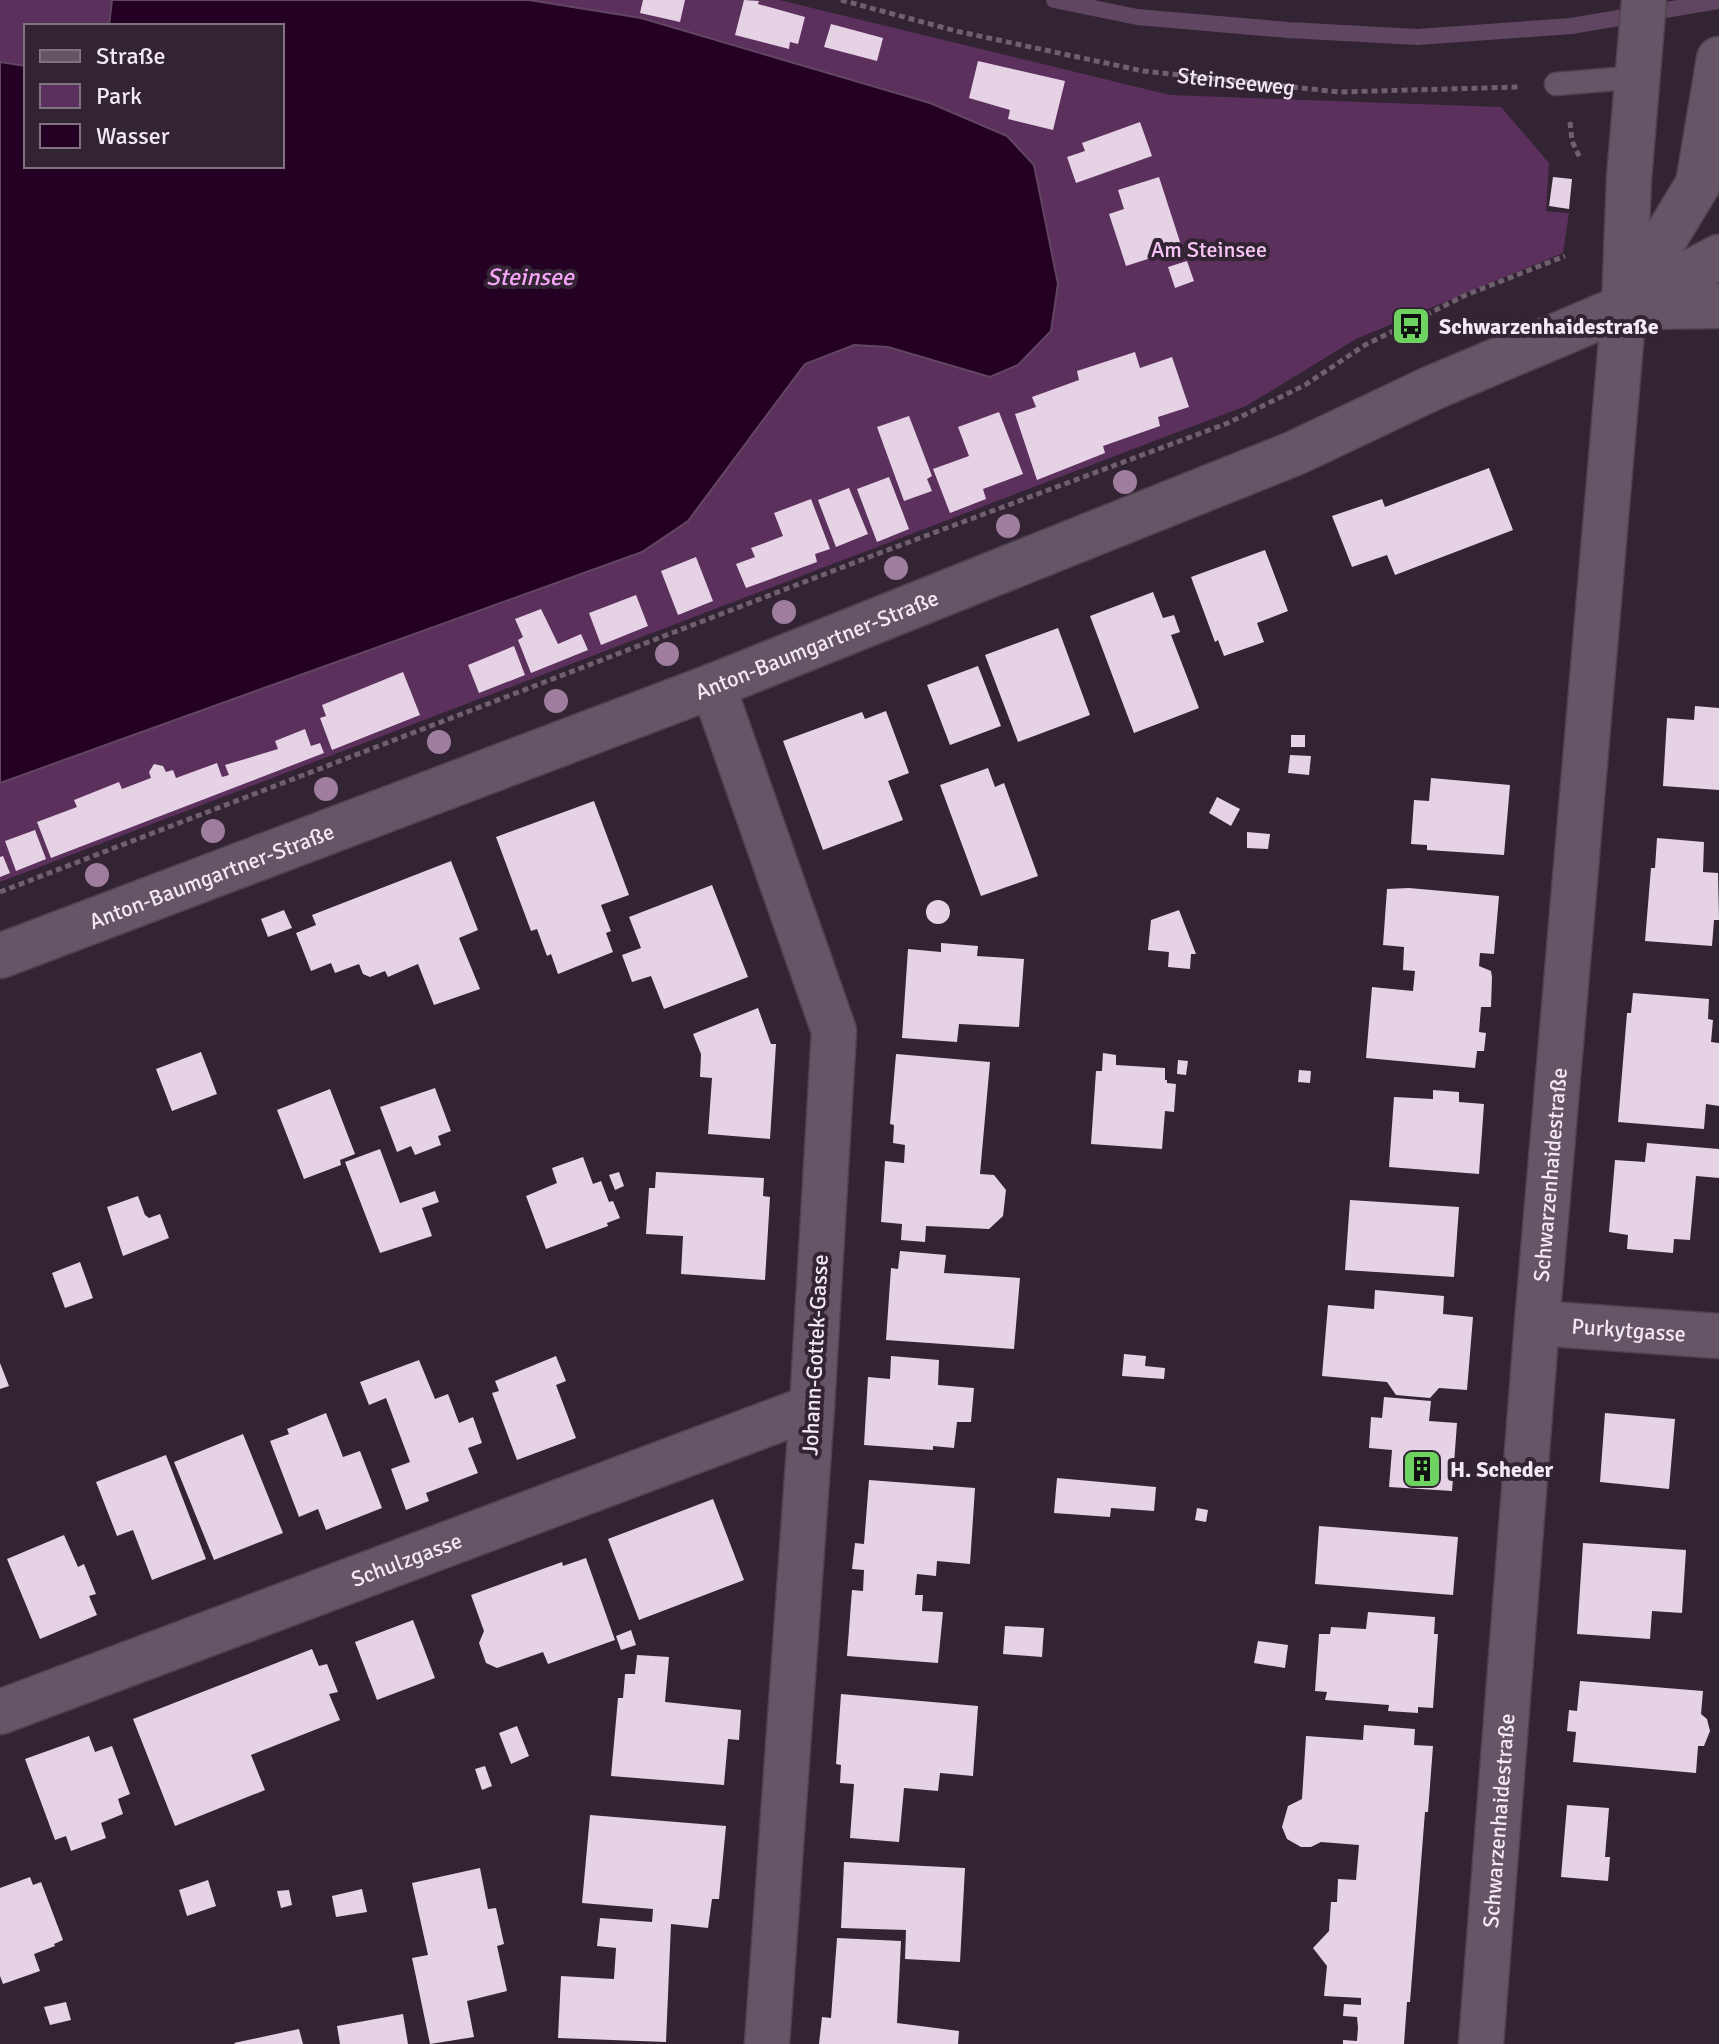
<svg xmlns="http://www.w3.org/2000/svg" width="1719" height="2044" font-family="Signika,sans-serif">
<rect width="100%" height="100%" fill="#332433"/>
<g fill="#5b305c">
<polygon points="0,0 112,0 109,26 26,26 26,66 0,62"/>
<polygon points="529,0 779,0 1170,95 1501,107 1549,163 1546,211 1569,213 1563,253 1356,339 1246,406 0,882 0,783 642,552 688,521 805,364 854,345 888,347 990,377 1007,136 930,103 641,18"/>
</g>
<polygon fill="#230024" stroke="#614662" stroke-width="2" points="112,0 529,0 641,18 930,103 1007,136 1034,165 1058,284 1051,331 1018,365 990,377 888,347 854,345 805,364 688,521 642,552 0,783 0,62 26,66 26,166 282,166 282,26 109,26"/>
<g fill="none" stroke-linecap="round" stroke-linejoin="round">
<polyline stroke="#614662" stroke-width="16" points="1054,0 1137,17 1288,30 1417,37 1571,26 1719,1"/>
</g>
<g fill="#e6d2e5">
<polygon points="643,0 685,0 680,22 640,13"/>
<polygon points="744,0 759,1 758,4 805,17 798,44 790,42 789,49 735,35"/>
<polygon points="831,24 883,38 877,61 824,47"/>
<polygon points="978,61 1065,81 1053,130 1008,119 1010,110 969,98"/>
<polygon points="1140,122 1152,156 1076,183 1067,157 1085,151 1082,143"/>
<polygon points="1159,177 1182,248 1126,266 1109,214 1124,209 1118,190"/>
<polygon points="1553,177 1572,179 1569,209 1549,206"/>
<polygon points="1187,261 1194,281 1175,288 1168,267"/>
<polygon points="1135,352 1140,368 1172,357 1189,407 1158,417 1160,426 1103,446 1105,453 1037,480 1015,414 1036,407 1032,397 1079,380 1077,371"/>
<polygon points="999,412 1023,474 983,489 986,499 950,513 933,469 969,456 958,427"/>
<polygon points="909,416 932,476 927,479 932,491 904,501 877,427"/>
<polygon points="1489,468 1513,530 1395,575 1387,555 1352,567 1332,516 1382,499 1385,507"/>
<polygon points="889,477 909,529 877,542 857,489"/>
<polygon points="849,488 868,534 836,547 818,500"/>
<polygon points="811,499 830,549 815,554 817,562 746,588 736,564 755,557 751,548 783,536 774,513"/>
<polygon points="1265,550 1288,611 1257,623 1264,642 1224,656 1218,640 1215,642 1191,577"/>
<polygon points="696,557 713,601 678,615 661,571"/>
<polygon points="1153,592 1163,618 1174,615 1180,632 1171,635 1199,708 1134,733 1090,616"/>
<polygon points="636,595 648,626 601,645 589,613"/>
<polygon points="541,609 558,644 581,634 588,650 531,673 518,640 523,637 515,619"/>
<polygon points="1058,628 1090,715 1018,742 985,655"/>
<polygon points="514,646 525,675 479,693 468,665"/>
<polygon points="978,666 1001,726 950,745 927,685"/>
<polygon points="403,672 420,715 332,750 320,718 326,716 322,705"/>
<polygon points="1695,706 1719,708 1719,790 1663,786 1667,718 1694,720"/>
<polygon points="886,711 909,773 888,781 903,820 823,850 783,741 862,712 865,719"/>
<polygon points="305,729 311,746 320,743 324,753 51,858 37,822 77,807 74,800 119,782 122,789 151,778 149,772 154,764 163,766 166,772 173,770 176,778 217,763 222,777 229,775 225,765 278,749 275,741"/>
<rect x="1291" y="735" width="14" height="12"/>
<polygon points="1290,755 1311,756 1309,775 1288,773"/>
<polygon points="988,768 995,787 1004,783 1038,876 981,896 940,785"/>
<polygon points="1431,778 1510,785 1504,855 1427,850 1427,845 1411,844 1414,800 1429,801"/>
<polygon points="1217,797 1240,809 1231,826 1209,813"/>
<polygon points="594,801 629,895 601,905 611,931 606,933 613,952 558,974 551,954 547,956 537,929 531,931 496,837"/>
<polygon points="35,830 46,859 16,871 5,841"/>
<polygon points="1247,832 1270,834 1268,849 1247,848"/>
<polygon points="1657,838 1704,842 1703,872 1718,873 1719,920 1714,920 1712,946 1645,941 1651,868 1655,868"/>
<polygon points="3,856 10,873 0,877 0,857"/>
<polygon points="451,861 478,930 459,938 480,989 434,1005 418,964 388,977 385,971 370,977 363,974 359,964 335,973 331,963 311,971 296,933 316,925 312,915"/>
<polygon points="712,885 748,977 664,1009 651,976 632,982 622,955 641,948 629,917"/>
<polygon points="1409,888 1499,896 1494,954 1480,953 1479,966 1491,971 1492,977 1491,1007 1481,1007 1479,1032 1486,1033 1484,1051 1477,1051 1475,1068 1366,1058 1372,987 1413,991 1415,971 1403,970 1404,947 1383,945 1387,889"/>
<circle cx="938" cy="912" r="12"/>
<polygon points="284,910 292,928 268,937 261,919"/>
<polygon points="1179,910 1196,954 1191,954 1190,969 1168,967 1169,952 1148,950 1151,920"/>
<polygon points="941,943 978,946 977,956 1024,959 1019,1027 959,1024 957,1042 902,1038 908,949 941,952"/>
<polygon points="1633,993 1709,999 1708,1019 1713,1020 1711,1042 1719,1043 1719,1106 1706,1104 1704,1129 1618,1122 1627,1013 1631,1013"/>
<polygon points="758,1008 771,1044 776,1044 770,1139 708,1134 712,1078 700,1077 701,1054 693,1034"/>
<polygon points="201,1052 217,1094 172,1111 156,1069"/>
<polygon points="1103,1053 1116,1055 1116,1065 1165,1068 1165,1080 1167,1080 1167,1083 1176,1084 1174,1112 1165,1111 1162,1149 1091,1144 1096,1071 1102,1071"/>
<polygon points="896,1054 990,1062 980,1174 994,1175 1006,1190 1003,1216 989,1229 926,1226 925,1242 901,1240 902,1224 881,1222 885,1161 904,1163 905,1145 893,1143 894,1125 890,1124"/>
<polygon points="1178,1060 1188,1061 1186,1075 1177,1074"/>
<polygon points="1299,1070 1311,1071 1310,1083 1298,1082"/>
<polygon points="435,1088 451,1131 438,1136 441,1145 415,1155 411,1146 397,1152 380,1107"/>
<polygon points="330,1089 355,1154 340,1160 341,1165 304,1179 277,1110"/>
<polygon points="1433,1090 1459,1092 1459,1102 1484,1104 1479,1174 1389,1167 1394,1097 1433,1099"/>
<polygon points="1647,1143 1719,1149 1719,1178 1696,1176 1690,1240 1674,1239 1673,1253 1627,1249 1628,1235 1609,1232 1615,1160 1645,1162"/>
<polygon points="380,1149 400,1203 435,1191 439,1202 422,1208 432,1236 380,1253 345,1162"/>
<polygon points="583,1157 593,1184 601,1181 609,1202 613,1201 620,1218 607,1223 608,1226 546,1249 526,1196 557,1183 552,1168"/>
<polygon points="619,1172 624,1186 615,1190 609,1175"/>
<polygon points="656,1172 764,1178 763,1196 770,1197 765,1280 681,1274 683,1236 646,1234 649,1188 655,1188"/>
<polygon points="138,1196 145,1215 149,1218 160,1214 169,1238 123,1256 107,1207"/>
<polygon points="1350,1200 1459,1207 1454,1277 1345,1270"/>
<polygon points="900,1251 946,1255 944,1273 1020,1278 1014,1349 886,1340 891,1268 898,1269"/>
<polygon points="80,1262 93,1298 65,1308 52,1273"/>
<polygon points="1375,1290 1444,1296 1443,1314 1473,1317 1467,1390 1439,1388 1430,1398 1396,1395 1387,1382 1322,1376 1328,1305 1374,1309"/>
<polygon points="1124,1354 1146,1356 1145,1366 1165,1368 1164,1379 1122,1376"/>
<polygon points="556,1356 566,1381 556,1385 576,1438 517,1460 492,1393 499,1391 495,1381"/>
<polygon points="891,1356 939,1360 938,1385 974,1388 971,1422 957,1422 954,1448 933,1446 933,1450 864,1445 868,1377 890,1379"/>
<polygon points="419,1360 435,1399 448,1394 459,1423 473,1417 482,1443 468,1448 478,1473 426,1493 429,1501 406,1510 391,1469 410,1462 386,1398 369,1405 360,1382"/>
<polygon points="0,1363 9,1386 0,1389"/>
<polygon points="1384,1397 1431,1401 1429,1421 1457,1423 1452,1491 1389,1487 1392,1450 1369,1448 1371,1417 1382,1418"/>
<polygon points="326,1413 343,1457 360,1451 382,1508 326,1530 318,1509 299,1517 270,1441 289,1434 287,1429"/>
<polygon points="1605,1413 1675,1419 1669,1489 1600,1482"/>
<polygon points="243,1434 283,1533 214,1560 174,1462"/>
<polygon points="166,1455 206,1559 152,1580 133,1530 117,1536 96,1482"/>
<polygon points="1057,1478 1156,1487 1154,1511 1111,1508 1110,1517 1054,1513"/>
<polygon points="869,1480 975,1488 970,1564 937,1561 936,1576 917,1574 915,1595 923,1595 922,1611 943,1612 938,1663 847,1656 852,1590 863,1591 864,1570 852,1569 855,1543 864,1544"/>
<polygon points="713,1499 744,1580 639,1620 608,1539"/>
<polygon points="1197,1508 1208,1510 1206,1522 1195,1520"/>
<polygon points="1319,1526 1458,1537 1453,1595 1315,1584"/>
<polygon points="64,1535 78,1567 84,1564 96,1594 89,1596 97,1615 40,1639 7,1559"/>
<polygon points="1583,1543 1686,1550 1682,1613 1652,1611 1650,1639 1577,1634"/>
<polygon points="586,1558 615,1640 548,1664 543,1652 497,1668 486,1663 479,1643 484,1631 471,1595 562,1562 563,1566"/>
<polygon points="1368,1612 1435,1617 1434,1634 1438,1634 1433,1708 1418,1707 1418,1713 1388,1711 1389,1705 1325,1700 1327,1692 1315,1691 1319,1634 1330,1634 1331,1627 1366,1629"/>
<polygon points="413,1620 435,1678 377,1700 355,1642"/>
<polygon points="1005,1626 1044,1628 1042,1657 1003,1654"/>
<polygon points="631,1630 636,1645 621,1650 616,1636"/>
<polygon points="1258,1641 1288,1645 1285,1668 1254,1663"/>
<polygon points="312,1649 319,1666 327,1664 338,1692 329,1694 340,1720 251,1755 265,1790 175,1826 133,1719"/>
<polygon points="637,1655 669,1657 665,1702 741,1710 739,1740 728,1739 724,1785 611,1776 618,1698 623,1698 625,1674 635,1674"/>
<polygon points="1580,1681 1703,1691 1701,1714 1707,1719 1710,1731 1704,1746 1698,1746 1696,1773 1573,1762 1576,1732 1567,1731 1569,1710 1577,1711"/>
<polygon points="841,1694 978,1706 973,1776 940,1773 938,1791 904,1788 899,1842 850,1838 854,1784 840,1783 841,1765 836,1764"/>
<polygon points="1364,1725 1415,1729 1414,1745 1433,1746 1428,1812 1425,1812 1410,2002 1407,2002 1404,2044 1343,2044 1343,2040 1357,2041 1358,2028 1357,2017 1343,2016 1344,2004 1361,2005 1361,1998 1324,1996 1327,1966 1313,1948 1329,1931 1331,1902 1337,1902 1338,1879 1356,1880 1359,1845 1321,1842 1311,1847 1301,1847 1287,1839 1282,1827 1288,1806 1302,1799 1306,1736 1363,1740"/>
<polygon points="517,1726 529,1756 511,1764 499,1733"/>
<polygon points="89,1736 95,1752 112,1746 130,1794 118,1799 123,1814 101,1823 106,1838 71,1851 66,1836 55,1840 25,1759"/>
<polygon points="485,1766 492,1786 482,1790 475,1769"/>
<polygon points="1567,1805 1609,1808 1605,1857 1610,1857 1608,1881 1561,1877"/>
<polygon points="590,1815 726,1826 719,1899 712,1899 708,1928 671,1924 666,2042 558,2038 561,1976 614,1979 616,1948 597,1946 600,1918 652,1922 653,1909 582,1903"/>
<polygon points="844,1862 965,1868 960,1962 905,1959 906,1930 841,1928"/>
<polygon points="480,1868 488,1909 496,1908 504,1944 497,1946 507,1991 467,2001 474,2037 430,2044 412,1958 428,1955 412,1883"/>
<polygon points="30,1877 33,1885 41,1882 63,1940 54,1944 55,1946 34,1954 40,1971 3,1984 0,1976 0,1888"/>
<polygon points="208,1880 216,1906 187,1916 179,1890"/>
<polygon points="362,1889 367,1912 336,1917 332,1896"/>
<polygon points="289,1890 292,1905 281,1908 277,1891"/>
<polygon points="837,1938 901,1941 897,2023 959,2031 958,2044 819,2044 822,2017 831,2018"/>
<polygon points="66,2002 71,2020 50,2025 44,2007"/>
<polygon points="403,2014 408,2044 340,2044 337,2026"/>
<polygon points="299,2029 303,2044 235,2044 234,2043"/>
</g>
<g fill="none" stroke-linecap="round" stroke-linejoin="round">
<defs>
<polyline id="service" points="1556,84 1639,77"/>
<g id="minor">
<polyline points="713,686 834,1031 812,1407 767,2044"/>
<path id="s2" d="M1537 1323 1719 1336"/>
<path id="s3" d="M0 1712 812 1407"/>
<path id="s4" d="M1481 2044 1537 1323 1624 307"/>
</g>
<g id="tertiary">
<polyline points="1627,301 1698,184 1719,59"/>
<polyline points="1624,307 1629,178 1644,0"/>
</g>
<g id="secondary">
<polyline points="1630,307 1719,306"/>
<path id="s5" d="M0 956 713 686 1295 453 1432 388 1624 307 1719 257"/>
</g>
</defs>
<use href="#service" stroke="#4f424f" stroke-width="25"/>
<use href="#minor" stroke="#4f424f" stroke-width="47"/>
<use href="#tertiary" stroke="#4f424f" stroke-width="47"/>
<use href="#secondary" stroke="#4f424f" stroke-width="47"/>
<g stroke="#6e606d" stroke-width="5" stroke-dasharray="6 4" stroke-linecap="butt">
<path id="s1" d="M841 0 956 31 1143 71 1339 92 1519 87"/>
<polyline points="1570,122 1572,141 1580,158"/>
<polyline points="0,892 869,557 1228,423 1305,385 1365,345 1466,295 1565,256"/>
</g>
<use href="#service" stroke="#656" stroke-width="22"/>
<use href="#minor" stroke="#656" stroke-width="44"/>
<use href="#tertiary" stroke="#656" stroke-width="44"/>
<use href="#secondary" stroke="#656" stroke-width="44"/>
</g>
<g fill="#9e7d9e">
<circle cx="1125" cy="482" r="12"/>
<circle cx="1008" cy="526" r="12"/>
<circle cx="896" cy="568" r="12"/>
<circle cx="784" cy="612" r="12"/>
<circle cx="667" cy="654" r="12"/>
<circle cx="556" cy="701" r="12"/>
<circle cx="439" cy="742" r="12"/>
<circle cx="326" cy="789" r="12"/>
<circle cx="213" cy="831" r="12"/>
<circle cx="97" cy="875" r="12"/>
</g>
<defs>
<symbol id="bus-square" viewBox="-11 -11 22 22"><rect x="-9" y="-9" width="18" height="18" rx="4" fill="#6ed360" stroke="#332433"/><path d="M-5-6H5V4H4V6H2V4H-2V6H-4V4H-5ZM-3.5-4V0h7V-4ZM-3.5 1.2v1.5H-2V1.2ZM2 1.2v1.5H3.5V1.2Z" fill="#111"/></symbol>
<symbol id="building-square" viewBox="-11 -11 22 22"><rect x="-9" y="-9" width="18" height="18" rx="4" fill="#6ed360" stroke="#332433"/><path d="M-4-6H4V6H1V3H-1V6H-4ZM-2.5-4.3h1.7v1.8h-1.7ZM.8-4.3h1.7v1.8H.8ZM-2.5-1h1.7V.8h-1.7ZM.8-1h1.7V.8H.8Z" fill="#111"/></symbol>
</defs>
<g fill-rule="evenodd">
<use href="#bus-square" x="1389" y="304" width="44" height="44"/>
<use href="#building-square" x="1400" y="1447" width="44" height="44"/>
</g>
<g text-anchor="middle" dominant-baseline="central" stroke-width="8" stroke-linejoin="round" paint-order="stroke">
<g font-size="22" fill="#f3e9f2" stroke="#332433">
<text stroke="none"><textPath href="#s1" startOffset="404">Steinseeweg</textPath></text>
<text stroke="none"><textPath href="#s5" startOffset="874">Anton-Baumgartner-Straße</textPath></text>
<text stroke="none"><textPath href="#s5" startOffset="226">Anton-Baumgartner-Straße</textPath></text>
<text stroke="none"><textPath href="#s4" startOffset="872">Schwarzenhaidestraße</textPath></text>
<text stroke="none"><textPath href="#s2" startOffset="92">Purkytgasse</textPath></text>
<text transform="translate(815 1355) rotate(-87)">Johann-Gottek-Gasse</text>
<text stroke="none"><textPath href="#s3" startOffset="434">Schulzgasse</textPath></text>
<text stroke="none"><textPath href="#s4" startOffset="224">Schwarzenhaidestraße</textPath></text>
</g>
<g font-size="22" fill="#f6c5f5" stroke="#332433">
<text x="1209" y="249">Am Steinsee</text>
</g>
<g font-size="22" font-weight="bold" fill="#f3e9f2" stroke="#332433" text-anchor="start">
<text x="1439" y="326">Schwarzenhaidestraße</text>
<text x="1450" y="1469">H. Scheder</text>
</g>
<g font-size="24" font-style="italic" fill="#f4a3f5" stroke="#332433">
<text x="530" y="277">Steinsee</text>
</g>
</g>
<rect x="24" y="24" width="260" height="144" fill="#332433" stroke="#80737f" stroke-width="2"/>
<rect x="40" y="50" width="40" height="12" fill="#665566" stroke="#80737f" stroke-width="2"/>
<text x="96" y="64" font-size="24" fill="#f3e9f2">Straße</text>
<rect x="40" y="84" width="40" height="24" fill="#5b305c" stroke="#80737f" stroke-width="2"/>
<text x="96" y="104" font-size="24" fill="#f3e9f2">Park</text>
<rect x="40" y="124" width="40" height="24" fill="#230024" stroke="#80737f" stroke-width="2"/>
<text x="96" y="144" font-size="24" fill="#f3e9f2">Wasser</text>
</svg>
